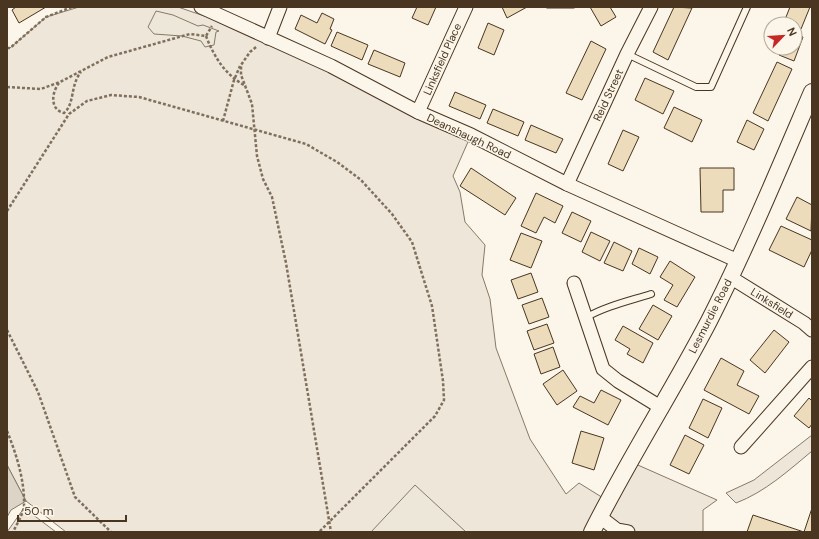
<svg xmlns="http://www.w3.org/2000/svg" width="819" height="539" font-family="'DM Sans',sans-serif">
<rect width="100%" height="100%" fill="#fbf6e9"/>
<g fill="#ede6d9" stroke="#887966">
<polygon points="79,7 178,7 268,38 471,135 453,176 460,192 465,222 485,245 482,275 490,299 496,348 530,439 566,494 579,483 608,501 631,462 717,500 703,510 703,532 615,532 600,517 592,532 66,532 26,501 7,465 7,48 10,48 46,17"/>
<path d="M812 435V451C788 471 765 492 736 503L726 493 754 480Z"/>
<polygon points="24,508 56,532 7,532"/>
</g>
<g fill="#ede7d9" stroke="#887966">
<polygon points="156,11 173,15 198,26 203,25 219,31 216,32 214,45 205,47 201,41 182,36 154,34 148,27"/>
<polygon points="415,485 466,532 371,532"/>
</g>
<polygon fill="#dcd4c6" stroke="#887966" points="7,465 26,501 11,510 7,517"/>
<g fill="#ecdcbc" stroke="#4a3520">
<polygon points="16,7 46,7 19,23 12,10"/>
<polygon points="417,7 436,7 428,25 412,18"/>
<polygon points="502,7 527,7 507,18"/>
<rect x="547" y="7" width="27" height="1"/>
<polygon points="590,7 610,7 616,17 601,26"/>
<polygon points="674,7 692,8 668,60 653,52"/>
<polygon points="790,7 810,7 801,29 795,26 795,24 784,22"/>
<polygon points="322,13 334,19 330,29 332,30 325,44 295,29 301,15 317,23"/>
<polygon points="488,23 504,30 494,55 478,48"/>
<polygon points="337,32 368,45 362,60 331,46"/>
<polygon points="795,34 803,37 794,61 779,55 781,48 795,48"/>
<polygon points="591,41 606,49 582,100 566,93"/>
<polygon points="374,50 405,63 400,77 368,64"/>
<polygon points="777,62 792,69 768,121 753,113"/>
<polygon points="645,78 674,91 663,114 635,100"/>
<polygon points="455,92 486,105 480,119 449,106"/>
<polygon points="674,107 702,120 692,142 664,128"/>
<polygon points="493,109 524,122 518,136 487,123"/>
<polygon points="747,120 764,129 754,150 737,142"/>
<polygon points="531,125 563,139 556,153 525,140"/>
<polygon points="623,130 639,137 623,171 608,164"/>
<polygon points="471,168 516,198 505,215 460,186"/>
<polygon points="700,168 734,168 734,190 723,190 723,212 701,212"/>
<polygon points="536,193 563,206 555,223 544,217 536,233 521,226"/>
<polygon points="797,197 812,205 811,231 786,219"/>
<polygon points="572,212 591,221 581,242 562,233"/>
<polygon points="781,226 812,240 812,250 804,267 769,250"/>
<polygon points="591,232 610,241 600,261 582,252"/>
<polygon points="521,233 542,241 531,268 510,260"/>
<polygon points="614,242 632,251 623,271 604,263"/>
<polygon points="639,248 658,257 650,274 632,264"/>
<polygon points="670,261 695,277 677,307 664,300 673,285 660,277"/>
<polygon points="531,273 538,292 518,299 511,280"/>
<polygon points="542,298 549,317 529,324 522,305"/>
<polygon points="653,305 672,316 658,340 639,329"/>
<polygon points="547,324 554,343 534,350 527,331"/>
<polygon points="623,326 653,343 643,363 627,354 630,349 615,340"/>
<polygon points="774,330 789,342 765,373 750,360"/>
<polygon points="553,347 560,367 541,374 534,354"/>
<polygon points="721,358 744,371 737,385 759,396 749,414 704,390"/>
<polygon points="563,370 577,391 557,405 543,384"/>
<polygon points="601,390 621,400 608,425 573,407 580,396 594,403"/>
<polygon points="809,398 812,401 812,424 809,428 794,416"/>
<polygon points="703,399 722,408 708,438 689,428"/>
<polygon points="581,431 604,438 594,470 572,463"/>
<polygon points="685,435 704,445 689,474 670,465"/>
<polygon points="812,508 812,532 747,532 753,515 804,532"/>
</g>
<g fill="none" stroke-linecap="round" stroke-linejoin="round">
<defs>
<g id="service">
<polyline points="627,54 696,87 711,87 747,7"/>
<path d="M585 318C606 306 629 301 651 294"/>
</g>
<g id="minor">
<polyline points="201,7 331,66 418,112 471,135 567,184 738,261"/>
<polyline points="268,38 280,7"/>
<polyline points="418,112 466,7"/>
<polyline points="567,184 627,54 651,7"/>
<polyline points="730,277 804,323 812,330"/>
<polyline points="574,283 603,369 618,381 662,408"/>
<polyline points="741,447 812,367"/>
<polyline points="600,517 617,530 628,532"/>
</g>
<path id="tertiary" d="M592 532C628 460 672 392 709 321 747 246 779 169 812 92"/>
</defs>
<use href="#service" stroke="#4a3520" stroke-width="8"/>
<use href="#minor" stroke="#4a3520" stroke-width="15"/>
<use href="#tertiary" stroke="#4a3520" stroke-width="18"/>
<g stroke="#7f6f5c" stroke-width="2.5" stroke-dasharray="3 2" stroke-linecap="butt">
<path d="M206 36C214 57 226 76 246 86"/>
<polyline points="256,47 250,52 241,65 241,75 252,104 257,156 263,179 272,197 286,263 331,532"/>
<polyline points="7,48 10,48 46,17 72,7"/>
<path d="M59 83C52 92 49 109 64 113 75 104 70 85 81 72"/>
<polyline points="7,87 41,89 60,82 108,57 190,34 206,36 212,26"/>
<polyline points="223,121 234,80 240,66"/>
<polyline points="7,211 69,114 87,101 111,95 139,97 306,144 337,162 361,180 392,214 412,242 432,306 443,381 444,400 435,416 319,532"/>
<polyline points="7,330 38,392 75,497 111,532"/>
<path d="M7 431C16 453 25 481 24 506 23 514 17 524 13 532"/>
</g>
<use href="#service" stroke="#fbf6e9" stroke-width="6"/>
<use href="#minor" stroke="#fbf6e9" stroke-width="13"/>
<use href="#tertiary" stroke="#fbf6e9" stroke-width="16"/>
</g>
<g text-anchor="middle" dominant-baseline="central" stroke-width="3" stroke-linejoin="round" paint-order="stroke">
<g font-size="11" fill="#4a3520" stroke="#fbf6e9">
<text transform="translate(442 59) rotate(-66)">Linksfield Place</text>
<text transform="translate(608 95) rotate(-65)">Reid Street</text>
<text transform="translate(469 136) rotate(25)">Deanshaugh Road</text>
<text transform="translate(772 303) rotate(32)">Linksfield</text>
<text transform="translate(710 316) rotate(-63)">Lesmurdie Road</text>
</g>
</g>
<rect width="819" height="539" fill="none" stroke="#4a3520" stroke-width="16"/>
<g transform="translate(783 36) rotate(65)"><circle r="19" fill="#fbf6e9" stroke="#b4a999"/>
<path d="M0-3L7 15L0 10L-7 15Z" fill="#c62828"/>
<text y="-6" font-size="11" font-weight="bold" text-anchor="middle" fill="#4a3520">N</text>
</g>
<path d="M18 515v6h108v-6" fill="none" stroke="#4a3520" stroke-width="2"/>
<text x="24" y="515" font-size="12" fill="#4a3520" stroke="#fbf6e9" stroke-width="3" paint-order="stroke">50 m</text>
</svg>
